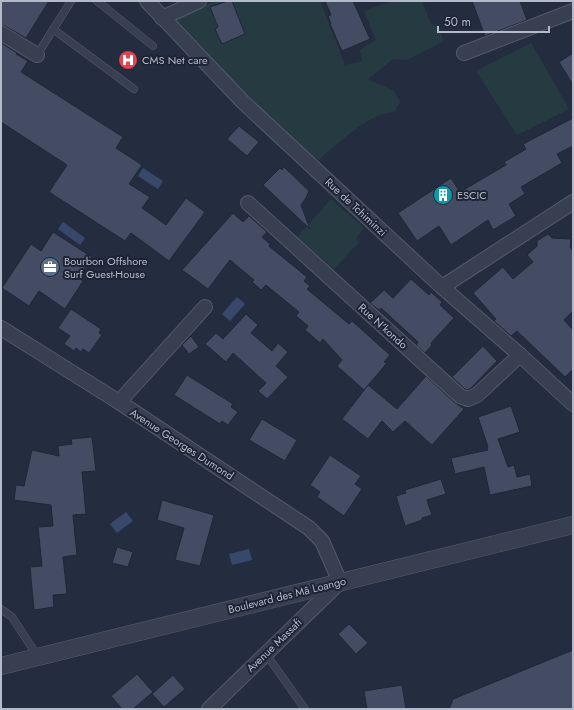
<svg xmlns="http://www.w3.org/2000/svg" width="574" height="710" font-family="Jost,sans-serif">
<rect width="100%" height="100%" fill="#242d40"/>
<g fill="#263b41">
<path d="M214 1H320L345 65 362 61 360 50 376 40 364 11 392 1H422L431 24 438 27 444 41 407 60 393 59 368 79 394 91 400 102 395 111C390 113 384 113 380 115 362 122 333 146 319 160L274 132 220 74 174 18Z"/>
<polygon points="531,43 569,109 517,135 476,71"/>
<polygon points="331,199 364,228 356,238 359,242 334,269 297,237"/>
</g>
<g fill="#38486a">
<polygon points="143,168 163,181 158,189 138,176"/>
<polygon points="63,222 85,238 80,245 58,229"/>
<polygon points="237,297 245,304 230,321 222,314"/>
<polygon points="126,512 133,521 117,533 110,524"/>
<polygon points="249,549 252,560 232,565 229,554"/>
</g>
<g fill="#434c62" stroke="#1f2637">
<polygon points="1,1 49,1 26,38 5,26 1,25"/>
<polygon points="228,1 232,1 245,34 222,44 215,29 218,27 210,7"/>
<polygon points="325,1 353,1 370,39 342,51 330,24 331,24 328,16 331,15"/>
<polygon points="472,1 520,1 527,20 485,36"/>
<polygon points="1,43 17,53 16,54 28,61 21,72 123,137 116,148 142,165 129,184 150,197 142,208 166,225 186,198 205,212 169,261 131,233 125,241 49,192 67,165 1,122"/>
<polygon points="573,53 573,85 559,62"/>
<polygon points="573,118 573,146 557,154 562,163 521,187 525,194 509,204 516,216 493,230 488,220 451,245 439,226 417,241 398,213 451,178 460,192 506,165 504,162 526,149 523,144"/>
<polygon points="239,126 259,142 247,156 227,139"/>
<polygon points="284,167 309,191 306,198 301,205 310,229 263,185 280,168 282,170"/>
<polygon points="233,213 243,222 249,216 267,232 262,237 270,244 269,246 307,277 304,281 310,286 307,289 349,324 352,321 390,355 384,362 387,363 364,390 337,366 342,360 323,339 320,343 305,330 308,326 296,316 299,312 266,285 261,290 252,282 254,280 230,260 208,289 182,270"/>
<polygon points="53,232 92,257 78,278 83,281 65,309 39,291 29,306 2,288 31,244 41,251"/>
<polygon points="548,234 552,238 571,239 570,247 573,251 573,311 564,320 573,330 573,369 565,377 517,331 511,336 494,321 496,319 473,293 503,267 513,279 533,262 527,255 537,246 537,241"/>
<polygon points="411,279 429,295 431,292 442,302 440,305 454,318 431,343 432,345 425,353 416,345 418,342 381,308 379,310 370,303 384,290 393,298"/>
<polygon points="71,309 101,329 99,333 102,335 89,353 83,349 81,352 76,348 74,351 64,344 70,336 58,328"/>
<polygon points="246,314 258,325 251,333 272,351 278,343 288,352 276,366 288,377 267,399 258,391 266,383 233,353 226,362 205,344 216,333 223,339"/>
<polygon points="191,336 199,347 189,354 182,345"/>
<polygon points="483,346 497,361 471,388 468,390 465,389 452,377"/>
<polygon points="187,375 233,404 231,407 238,412 228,425 222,421 220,424 174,395"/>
<polygon points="426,376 454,402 464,409 432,445 405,421 393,432 382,421 368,439 342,419 368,385 397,409"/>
<polygon points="511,406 520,432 498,439 508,467 514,465 517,477 530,474 532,486 490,495 484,467 455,474 451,458 488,450 487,448 488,447 478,417"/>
<polygon points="262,419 297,440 285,461 249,440"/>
<polygon points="92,437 96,471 82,472 86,514 73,515 77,555 63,557 67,594 53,595 54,607 34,610 30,567 42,566 38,527 53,526 51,505 14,500 16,485 24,486 32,450 59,456 58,446 72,444 71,439"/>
<polygon points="330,455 361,476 355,484 362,489 344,516 317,497 320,492 310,485"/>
<polygon points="441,479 446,494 427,500 432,515 422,518 422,520 405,526 396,496 406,493 405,490"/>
<polygon points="162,500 214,515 200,566 175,560 184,528 157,520"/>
<polygon points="117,547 133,552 128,567 112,563"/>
<polygon points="349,624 368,643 356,654 338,634"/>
<polygon points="573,650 573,709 449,709 453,699"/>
<polygon points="137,674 153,692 133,709 122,709 111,696"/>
<polygon points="173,675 185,689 164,707 152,694"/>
<polygon points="402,685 406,709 367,709 364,691"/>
</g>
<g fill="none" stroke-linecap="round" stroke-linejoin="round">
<defs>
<g id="service">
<polyline points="97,1 153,46"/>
<polyline points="53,29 134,89"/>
<polyline points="37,55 71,1"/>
<polyline points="1,609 12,617 38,657"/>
<polyline points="266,654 305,709"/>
</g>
<g id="minor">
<polyline points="147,1 243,102 442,287 520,355 573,404"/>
<polyline points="162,18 199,1"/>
<polyline points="1,33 37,55"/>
<polyline points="464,53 573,11"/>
<polyline points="248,203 460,396 468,399 477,395 520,355"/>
<polyline points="442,287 573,202"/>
<polyline points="1,328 119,402 309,528 322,541 340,582 209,709"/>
<polyline points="119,402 205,307"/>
</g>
<polyline id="tertiary" points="1,666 573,525"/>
</defs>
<use href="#service" stroke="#535a6a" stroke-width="8"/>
<use href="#minor" stroke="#535a6a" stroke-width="16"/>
<use href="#tertiary" stroke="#535a6a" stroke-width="18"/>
<use href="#service" stroke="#383f50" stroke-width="7"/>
<use href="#minor" stroke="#383f50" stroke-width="14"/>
<use href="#tertiary" stroke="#383f50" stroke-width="17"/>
</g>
<defs>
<symbol id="hospital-disc" viewBox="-11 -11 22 22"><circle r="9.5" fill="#e0444e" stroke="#1d2435"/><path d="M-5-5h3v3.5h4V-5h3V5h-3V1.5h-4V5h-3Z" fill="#fff"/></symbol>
<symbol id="building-disc" viewBox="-11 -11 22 22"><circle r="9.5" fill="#0f9aa8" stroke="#1d2435"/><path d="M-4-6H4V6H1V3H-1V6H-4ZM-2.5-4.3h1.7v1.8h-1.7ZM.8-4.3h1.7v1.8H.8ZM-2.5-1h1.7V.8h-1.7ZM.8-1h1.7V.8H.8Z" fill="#fff"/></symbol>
<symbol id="office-disc" viewBox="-11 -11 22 22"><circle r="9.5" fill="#5c6f8a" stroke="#1d2435"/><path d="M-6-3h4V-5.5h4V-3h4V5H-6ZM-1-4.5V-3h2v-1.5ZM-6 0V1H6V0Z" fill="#fff"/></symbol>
</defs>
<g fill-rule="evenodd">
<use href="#hospital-disc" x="117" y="49" width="22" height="22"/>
<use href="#building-disc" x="432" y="184" width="22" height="22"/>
<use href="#office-disc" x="39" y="256" width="22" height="22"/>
</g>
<g text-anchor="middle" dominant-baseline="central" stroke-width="4" stroke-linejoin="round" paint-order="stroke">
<g font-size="11" fill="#b4baca" stroke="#1d2435" text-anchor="start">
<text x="142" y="60">CMS Net care</text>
<text x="457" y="195">ESCIC</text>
<text x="64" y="261">Bourbon Offshore<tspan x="64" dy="13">Surf Guest-House</tspan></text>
</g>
<g font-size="11" fill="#b4baca" stroke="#1d2435">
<text transform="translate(356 207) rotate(43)">Rue de Tchiminzi</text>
<text transform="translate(383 326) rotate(42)">Rue N'kondo</text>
<text transform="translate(182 444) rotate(33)">Avenue Georges Dumond</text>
<text transform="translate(287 595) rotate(-14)">Boulevard des Mâ Loango</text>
<text transform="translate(274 645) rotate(-44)">Avenue Massafi</text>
</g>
</g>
<rect width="574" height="710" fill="none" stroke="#b4baca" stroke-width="4"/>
<path d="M438 26v6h111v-6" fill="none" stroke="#b4baca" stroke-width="2"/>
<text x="444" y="26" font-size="12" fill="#b4baca" stroke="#1d2435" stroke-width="3" paint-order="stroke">50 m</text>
</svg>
